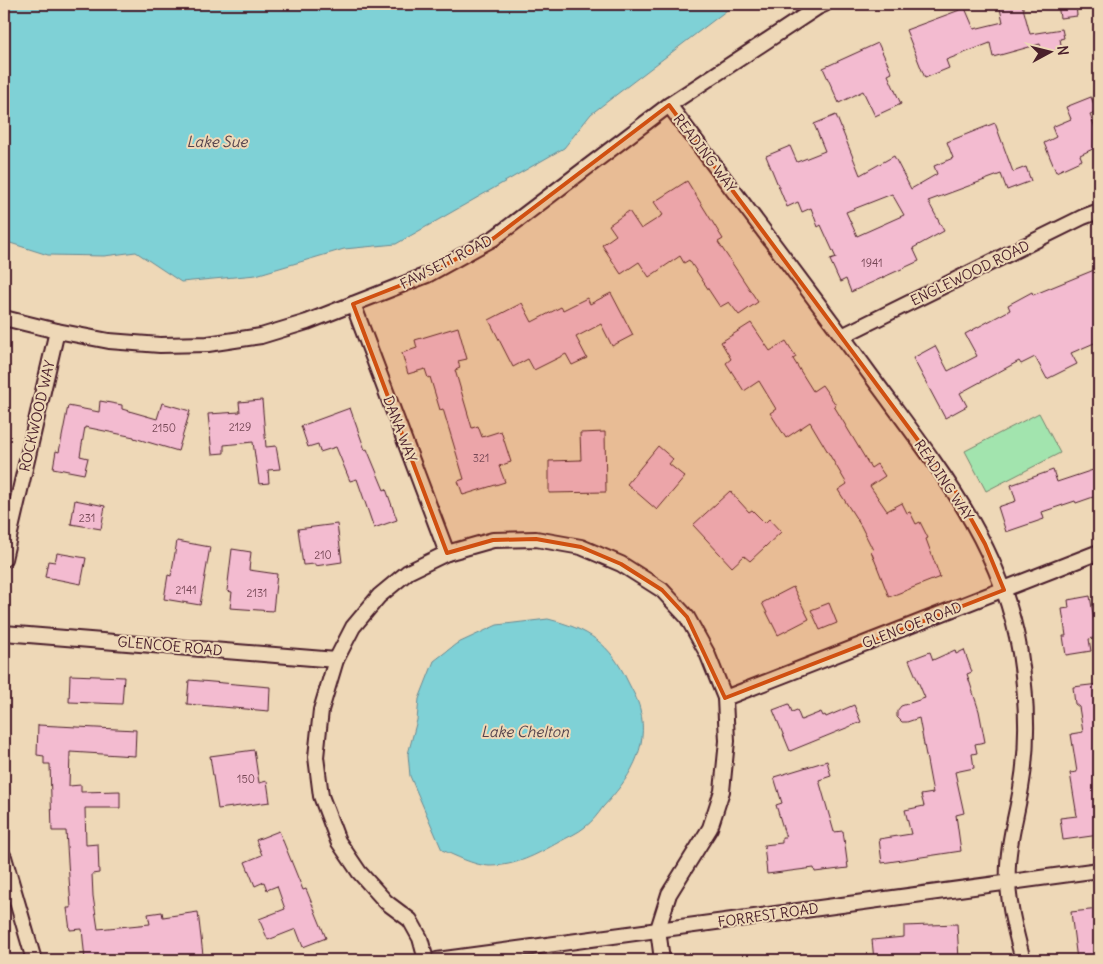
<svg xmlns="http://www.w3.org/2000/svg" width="1103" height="964" font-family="Delius,sans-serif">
<rect width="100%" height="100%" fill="#eed8b7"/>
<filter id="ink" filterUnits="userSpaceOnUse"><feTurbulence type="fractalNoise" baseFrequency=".02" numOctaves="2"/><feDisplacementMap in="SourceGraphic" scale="10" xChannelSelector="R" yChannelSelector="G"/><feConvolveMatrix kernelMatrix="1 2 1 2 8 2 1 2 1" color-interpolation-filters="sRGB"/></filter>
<g filter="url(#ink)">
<polygon fill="#a2e4ae" stroke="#76826c" points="1039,413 1060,453 986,491 965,451"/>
<g fill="#7fd1d6" stroke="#6a8a92">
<polygon points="4,4 735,4 591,114 564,148 396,244 344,249 256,275 181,282 136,252 104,256 48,255 4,241"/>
<path d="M548 619C588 629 610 643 628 682 632 690 638 700 640 709 650 749 628 780 603 807 598 814 592 822 585 827 578 833 568 837 559 842 536 855 516 866 489 866 473 865 456 856 442 850L410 776 408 754 417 720 419 699 434 661 456 644 497 625Z"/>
</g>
<g fill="#f3bbd0" stroke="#4a1f2b" fill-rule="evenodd">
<polygon points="999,4 1022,4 1030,34 1062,29 1064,38 1060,39 1062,50 1042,53 1040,44 993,57 990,43 946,60 949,68 925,78 906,30 965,8 974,29 1003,22"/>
<polygon points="1058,4 1076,4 1077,16 1060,18"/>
<polygon points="878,43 892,73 888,75 901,104 875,116 863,91 839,103 823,68"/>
<polygon points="1091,97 1097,112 1090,115 1099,137 1099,146 1080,155 1082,160 1056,172 1044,143 1056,137 1052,127 1071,119 1066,107"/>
<path d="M836 115 860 175 894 156 911 189 937 174 934 166 953 158 947 142 995 123 1013 172 1026 167 1031 181 1007 190 1001 174 928 201 944 231 913 248 919 261 851 292 846 279 840 282 830 260 836 258 821 225 818 227 811 208 802 212 798 202 787 207 766 156 790 146 797 162 825 151 814 124ZM892 194 904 215 857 236 846 212Z"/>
<polygon points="687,181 723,239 718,242 758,302 739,315 729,302 720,307 689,260 684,263 680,256 649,277 639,262 621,274 602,245 616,235 609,225 629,211 641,229 663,215 654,202"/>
<polygon points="1099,268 1099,341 1071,353 1077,364 1047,379 1035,357 1021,364 1019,361 960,393 967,406 945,418 913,358 935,346 948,371 977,356 965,334 1010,310 1008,305 1032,292 1033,295"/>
<polygon points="611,293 633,335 612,346 601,324 576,337 587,358 572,365 566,354 534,370 528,359 513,367 489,320 522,303 532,322 561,307 563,310 587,298 590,304"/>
<polygon points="751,323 770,351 786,341 796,357 793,359 813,391 822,385 836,405 834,406 871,468 877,464 885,476 870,486 887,511 902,503 907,513 910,512 916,524 920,522 928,538 926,539 940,577 889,597 871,551 873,550 861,526 838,490 847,484 810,422 786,438 770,413 776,409 759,381 744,391 726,363 731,359 721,342"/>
<polygon points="458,327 467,359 458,361 460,368 455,370 472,428 478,426 482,437 501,431 511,462 499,466 505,482 463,495 458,481 464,479 443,409 440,410 430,377 428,378 425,369 408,374 402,353 417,348 415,340"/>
<polygon points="262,400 266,447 276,446 280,469 268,470 269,483 259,484 253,442 224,445 224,453 212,454 208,414 240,412 239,402"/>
<polygon points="100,401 122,405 122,409 157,419 162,403 190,411 178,451 134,438 134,437 85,427 80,456 88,458 84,474 53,468 56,451 59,452 68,406 99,412"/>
<polygon points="350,408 365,450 367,449 384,490 386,489 397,520 374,528 357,479 350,481 336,447 320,452 318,444 308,447 301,426"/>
<polygon points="605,432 606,492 549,493 549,461 581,460 580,433"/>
<polygon points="658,446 673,459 669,464 685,477 657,510 627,484"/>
<polygon points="1099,468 1099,495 1076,503 1075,501 1042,512 1044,519 1006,532 998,507 1016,501 1011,485 1053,470 1057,482"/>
<polygon points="730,491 749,512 752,510 765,523 769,519 781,532 750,561 744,556 732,567 693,525"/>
<polygon points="75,500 105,506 101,529 71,524"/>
<polygon points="337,524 342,562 315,566 315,564 303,565 298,529"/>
<polygon points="177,541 210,547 200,605 164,599 168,575 171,576"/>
<polygon points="232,549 251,552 249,570 277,574 273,611 230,608 232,592 227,591"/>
<polygon points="57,553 86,558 81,584 45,577 48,561 55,562"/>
<polygon points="793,587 809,619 778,635 762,603"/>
<polygon points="1090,596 1097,637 1089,639 1091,651 1066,655 1063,636 1066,636 1062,609 1069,608 1068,600"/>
<polygon points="829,603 837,623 820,630 811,610"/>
<polygon points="955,650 956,654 964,650 972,672 967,674 979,711 985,742 975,744 977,753 972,754 974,768 955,772 964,813 956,815 961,851 882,863 879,839 911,834 905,810 924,806 921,795 933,793 919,718 907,722 902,722 897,717 897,711 901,706 925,698 909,660 930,652 933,660"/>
<polygon points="70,675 124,677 122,704 69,702"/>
<polygon points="189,680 270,687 269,711 187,704"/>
<polygon points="1099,684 1099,835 1063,840 1060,818 1077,816 1070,773 1077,772 1071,734 1083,732 1079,707 1075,704 1073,687"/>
<polygon points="789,704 792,712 797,710 801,720 821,712 823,716 825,715 826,717 854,705 861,722 790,751 773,710"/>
<polygon points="38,725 136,730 135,756 70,752 69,786 81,785 81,792 120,791 120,808 85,808 86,845 98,844 99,873 92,874 93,896 98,929 150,924 148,914 162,912 163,917 198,912 203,955 160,960 85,960 82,929 70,930 67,908 71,908 66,831 52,831 50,764 44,764 44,756 37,755"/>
<polygon points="254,750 259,783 267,781 270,802 218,809 210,756"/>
<polygon points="827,761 831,776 819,780 834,832 843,831 848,868 815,872 814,868 767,874 764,845 782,843 782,838 786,838 776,805 782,803 774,777"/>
<polygon points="279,831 303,890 306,889 326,938 303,947 296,929 268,940 259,919 285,909 277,886 267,890 264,882 255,886 245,862 262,855 256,840"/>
<polygon points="1099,909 1099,957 1077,960 1071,912"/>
<polygon points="957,924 959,960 874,960 872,940 904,937 904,926"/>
</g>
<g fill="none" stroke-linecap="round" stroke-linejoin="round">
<defs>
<g id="minor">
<path d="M669 105C734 192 800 278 864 366 929 456 1002 540 1020 653 1027 698 1029 743 1021 788 1017 814 1009 839 1008 865 1006 897 1015 930 1023 960"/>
<polyline points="353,304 447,553"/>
<polyline points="4,318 57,331 109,341 160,345 208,344 261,336 307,322 427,275 494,238 669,105 818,7 825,4"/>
<polyline points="842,336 1083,217 1099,211"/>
<polyline points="4,559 57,331"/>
<polyline points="4,633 336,660"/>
<polyline points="725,698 1099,552"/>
<polyline points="4,857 34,960"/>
<polyline points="426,960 420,938 410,920 386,902 359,872 338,841 321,796 316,757 321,710 336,660 353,627 379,596 408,572 447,553 493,540 536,539 581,547 621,564 662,590 687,617 707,653 725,698 727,741 722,791 710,828 669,894 658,929 662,960"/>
<polyline points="437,960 1099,870"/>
</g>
</defs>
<use href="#minor" stroke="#4a1f2b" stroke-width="18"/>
<use href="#minor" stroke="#eed8b7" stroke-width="14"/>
</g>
</g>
<path fill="#d05011" fill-opacity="0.2" stroke="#d05011" stroke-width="4" stroke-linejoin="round" d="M669 105 955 490 985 544 1004 590 725 698 687 617 662 590 621 564 581 547 536 539 493 540 447 553 353 304 427 275 494 238Z"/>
<g text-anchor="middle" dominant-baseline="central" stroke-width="4" stroke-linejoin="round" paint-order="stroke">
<g font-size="11" fill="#744654">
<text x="872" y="263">1941</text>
<text x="240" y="427">2129</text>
<text x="164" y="428">2150</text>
<text x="481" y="458">321</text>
<text x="87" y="518">231</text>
<text x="323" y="555">210</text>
<text x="186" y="590">2141</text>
<text x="257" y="593">2131</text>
<text x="246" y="779">150</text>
</g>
<g font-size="14" fill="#4a1f2b" stroke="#eed8b7">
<text transform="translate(705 153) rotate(53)">READING WAY</text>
<text transform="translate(446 262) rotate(-27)">FAWSETT ROAD</text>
<text transform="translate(970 273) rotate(-26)">ENGLEWOOD ROAD</text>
<text transform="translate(37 416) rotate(-77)">ROCKWOOD WAY</text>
<text transform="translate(400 429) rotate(69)">DANA WAY</text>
<text transform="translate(944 480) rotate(56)">READING WAY</text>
<text transform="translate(912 625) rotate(-21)">GLENCOE ROAD</text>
<text transform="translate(170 646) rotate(5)">GLENCOE ROAD</text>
<text transform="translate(768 915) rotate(-8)">FORREST ROAD</text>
</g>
<g font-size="15" font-style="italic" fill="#55434d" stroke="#eed8b7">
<text x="217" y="141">Lake Sue</text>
<text x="525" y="731">Lake Chelton</text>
</g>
</g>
<rect width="1103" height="964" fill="none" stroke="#eed8b7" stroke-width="20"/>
<rect x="10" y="10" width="1083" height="944" fill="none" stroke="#4a1f2b" stroke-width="2" filter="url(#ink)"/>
<g transform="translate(1050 52) rotate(83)" stroke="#eed8b7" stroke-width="4" paint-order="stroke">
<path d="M0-4L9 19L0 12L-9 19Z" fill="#4a1f2b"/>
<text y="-8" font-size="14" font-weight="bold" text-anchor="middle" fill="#4a1f2b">N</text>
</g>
</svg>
